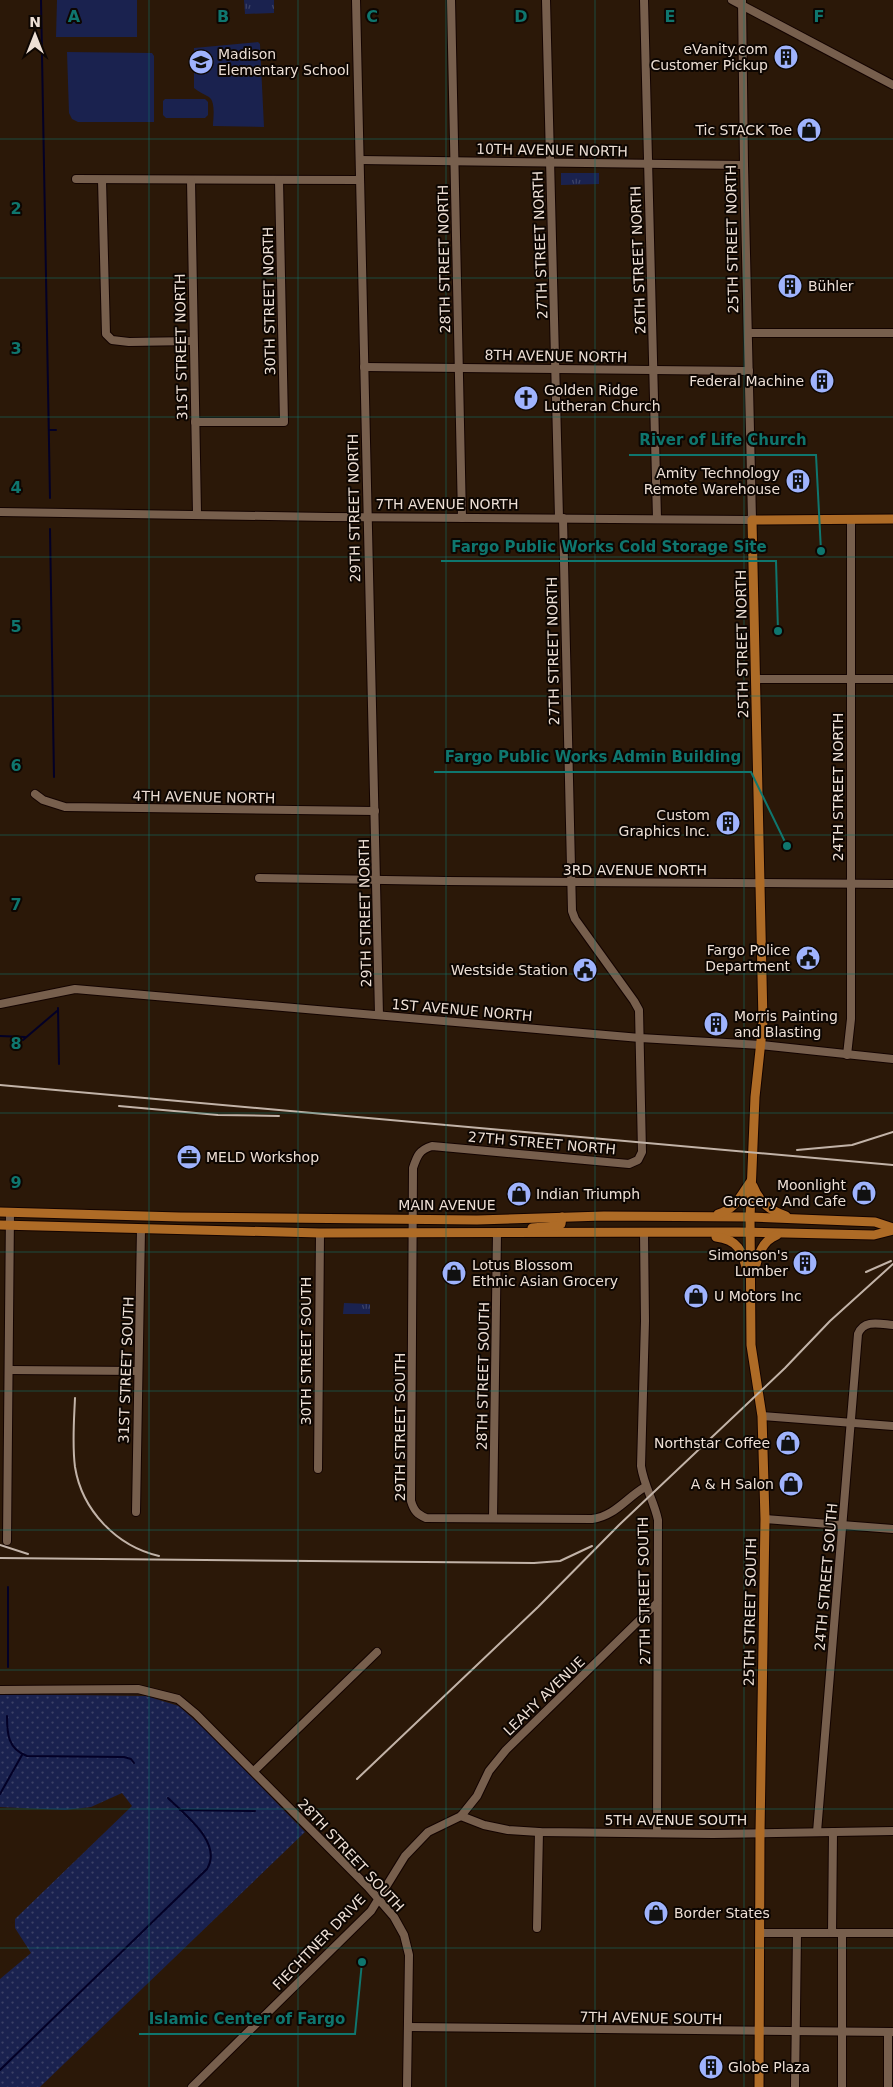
<svg xmlns="http://www.w3.org/2000/svg" width="893" height="2087" font-family="'DejaVu Sans',sans-serif">
<defs>
<pattern id="grass-dots" width="8" height="8" patternUnits="userSpaceOnUse" patternTransform="scale(1.25)"><rect width="8" height="8" fill="#1a224f"/><path d="M2 2h.1M6 6h.1" fill="none" stroke="#3c4267" stroke-width="1.8" stroke-linecap="round"/></pattern>
<pattern id="park-tufts" width="24" height="20" patternUnits="userSpaceOnUse" patternTransform="scale(1.25)"><rect width="24" height="20" fill="#1a224f"/><path d="M3 7l-1-3M5 7V3M7 7l1-3M15 17l-1-3M17 17v-4M19 17l1-3" fill="none" stroke="#3c4267"/></pattern>
</defs>
<rect width="100%" height="100%" fill="#2b1808"/>
<polygon fill="url(#grass-dots)" points="0,1694 146,1696 179,1706 211,1735 305,1832 40,2087 0,2087 0,1979 31,1953 15,1928 15,1919 132,1806 122,1793 91,1807 65,1810 0,1807"/>
<g fill="url(#park-tufts)">
<polygon points="244,0 274,0 274,13 245,14"/>
<polygon points="561,173 599,173 599,184 561,185"/>
<polygon points="344,1303 370,1304 370,1314 343,1314"/>
</g>
<g fill="#1a224f">
<polygon points="57,0 137,0 137,37 56,37"/>
<path d="M258 42 260 44 264 127 213 126C213 119 216 102 209 97 204 94 199 92 194 88V48Z"/>
<polygon points="67,52 152,53 154,56 154,122 78,122 72,119 69,113"/>
<polygon points="165,99 205,99 208,102 208,115 205,118 166,118 163,115 163,101"/>
</g>
<g fill="none" stroke-linecap="round" stroke-linejoin="round">
<g stroke="#030026" stroke-width="2">
<polyline points="41,0 50,498"/>
<polyline points="49,430 56,430"/>
<polyline points="50,529 54,777"/>
<polyline points="58,1008 59,1064"/>
<polyline points="0,1036 25,1037"/>
<polyline points="23,1040 57,1011"/>
<polyline points="8,1667 8,1587"/>
<path d="M7 1716C7 1734 8 1749 27 1756L124 1757 131 1759 134 1763"/>
<polyline points="0,1794 22,1755"/>
<polyline points="180,1810 255,1811"/>
<path d="M0 2070 207 1869C223 1843 185 1815 168 1798"/>
</g>
<defs>
<g id="minor">
<polyline points="356,0 379,1015"/>
<polyline points="451,0 462,518"/>
<polyline points="546,0 559,518"/>
<polyline points="644,0 657,519"/>
<polyline points="732,0 893,85"/>
<polyline points="360,160 744,165"/>
<polyline points="76,179 360,180"/>
<polyline points="102,180 106,334 112,340 129,342 193,341"/>
<polyline points="191,180 197,514"/>
<polyline points="748,333 893,333"/>
<polyline points="364,367 749,371"/>
<polyline points="195,422 284,422 279,180"/>
<polyline points="0,512 329,517 752,520 744,165 742,0"/>
<path d="M563 518 572 911 575 919 634 1001 639 1010 642 1152 638 1160 629 1164 432 1146C419 1150 417 1156 413 1168L411 1501C414 1511 417 1514 426 1518L592 1519C615 1516 626 1498 645 1487"/>
<polyline points="756,679 893,679"/>
<polyline points="35,794 43,800 65,807 375,811"/>
<polyline points="259,878 447,881 893,884"/>
<polyline points="0,1004 75,989 640,1038 761,1045 893,1059"/>
<polyline points="847,1055 851,1019 851,519"/>
<path d="M644 1232 645 1321 641 1466C644 1486 654 1501 658 1520L657 1833"/>
<polyline points="9,1370 138,1371"/>
<polyline points="762,1416 893,1426"/>
<polyline points="318,1469 320,1233"/>
<polyline points="136,1512 141,1229"/>
<polyline points="493,1518 497,1233"/>
<polyline points="765,1519 893,1529"/>
<polyline points="7,1541 10,1212"/>
<polyline points="0,1690 138,1689 178,1699 196,1714 368,1887 394,1917 404,1935 409,1955 407,2087"/>
<polyline points="254,1771 377,1652"/>
<polyline points="461,1816 484,1825 508,1830 539,1832 713,1834 893,1831"/>
<path d="M817 1832 858 1334C864 1319 880 1324 893 1325"/>
<polyline points="537,1928 539,1832"/>
<polyline points="760,1933 893,1933"/>
<polyline points="832,1933 833,1832"/>
<polyline points="408,2027 893,2032"/>
<polyline points="192,2087 371,1911 405,1856 428,1832 461,1816 477,1796 489,1771 506,1750 657,1603"/>
<polyline points="795,2087 797,1933"/>
<polyline points="842,2087 842,1933"/>
<polyline points="888,2087 888,2032"/>
</g>
<g id="major">
<path d="M753 1186C760 1203 769 1210 786 1216"/>
<polyline points="0,1212 180,1217 477,1220 604,1216 750,1217 875,1222 893,1228"/>
<path d="M718 1214C736 1209 741 1195 751 1181"/>
<polyline points="0,1225 320,1233 738,1232 874,1235 893,1230"/>
<polyline points="532,1228 557,1226 561,1224 562,1217"/>
<path d="M716 1237C740 1240 742 1252 748 1274"/>
<path d="M754 1272C758 1257 761 1241 777 1235"/>
<polyline points="759,2087 760,1833 765,1519 762,1416 751,1345 750,1217 755,1097 763,1022 752,520 893,519"/>
</g>
</defs>
<use href="#minor" stroke="#130300" stroke-width="10"/>
<use href="#major" stroke="#130300" stroke-width="11"/>
<use href="#minor" stroke="#775f4d" stroke-width="8"/>
<use href="#major" stroke="#ae6b26" stroke-width="9"/>
<g stroke="#c2b3a8" stroke-width="2">
<polyline points="0,1085 893,1165"/>
<polyline points="119,1106 218,1115 279,1116"/>
<polyline points="797,1150 852,1145 893,1132"/>
<polyline points="866,1272 891,1261"/>
<path d="M75 1398C74 1421 72 1444 75 1467 82 1510 116 1546 159 1556"/>
<polyline points="0,1545 28,1554"/>
<polyline points="0,1558 534,1563 560,1561 592,1546"/>
<polyline points="357,1779 538,1607 619,1525 785,1368 830,1321 893,1264"/>
</g>
</g>
<path fill="none" stroke="#0f766e" stroke-width="1" stroke-opacity="0.55" d="M149 0V2087M298 0V2087M446 0V2087M595 0V2087M744 0V2087M0 139H893M0 278H893M0 417H893M0 557H893M0 696H893M0 835H893M0 974H893M0 1113H893M0 1252H893M0 1391H893M0 1530H893M0 1670H893M0 1809H893M0 1948H893"/>
<defs>
<symbol id="building-disc" viewBox="-11 -11 22 22"><circle r="9.5" fill="#9fb3fd" stroke="#0d0602"/><path d="M-4-6H4V6H1V3H-1V6H-4ZM-2.5-4.3h1.7v1.8h-1.7ZM.8-4.3h1.7v1.8H.8ZM-2.5-1h1.7V.8h-1.7ZM.8-1h1.7V.8H.8Z" fill="#111"/></symbol>
<symbol id="school-disc" viewBox="-11 -11 22 22"><circle r="9.5" fill="#9fb3fd" stroke="#0d0602"/><path d="M0-5L7-2L0 1L-7-2ZM-4 1L0 2.5L4 1V4Q0 6-4 4Z" fill="#111"/></symbol>
<symbol id="shop-disc" viewBox="-11 -11 22 22"><circle r="9.5" fill="#9fb3fd" stroke="#0d0602"/><path d="M-5-2.5h2.3a2.7 3.5 0 0 1 5.4 0H5L5.5 6h-11ZM-1.5-2.5h3a1.5 2.3 0 0 0-3 0Z" fill="#111"/></symbol>
<symbol id="church-disc" viewBox="-11 -11 22 22"><circle r="9.5" fill="#9fb3fd" stroke="#0d0602"/><path d="M-1.2-6h2.4v3.5h3.3v2.4h-3.3V6h-2.4V-.1h-3.3v-2.4h3.3Z" fill="#111"/></symbol>
<symbol id="civic-disc" viewBox="-11 -11 22 22"><circle r="9.5" fill="#9fb3fd" stroke="#0d0602"/><path d="M-.6-6.5H3V-4.5H.6V-3L4-1V1h2V6H-6V1h2V-1L-.6-3ZM-1.2 2.5V6h2.4V2.5Z" fill="#111"/></symbol>
<symbol id="office-disc" viewBox="-11 -11 22 22"><circle r="9.5" fill="#9fb3fd" stroke="#0d0602"/><path d="M-6-3h4V-5.5h4V-3h4V5H-6ZM-1-4.5V-3h2v-1.5ZM-6 0V1H6V0Z" fill="#111"/></symbol>
</defs>
<g fill-rule="evenodd">
<use href="#building-disc" x="772" y="43" width="28" height="28"/>
<use href="#school-disc" x="187" y="48" width="28" height="28"/>
<use href="#shop-disc" x="795" y="116" width="28" height="28"/>
<use href="#building-disc" x="776" y="272" width="28" height="28"/>
<use href="#building-disc" x="808" y="367" width="28" height="28"/>
<use href="#church-disc" x="512" y="384" width="28" height="28"/>
<use href="#building-disc" x="784" y="467" width="28" height="28"/>
<use href="#building-disc" x="714" y="809" width="28" height="28"/>
<use href="#civic-disc" x="794" y="944" width="28" height="28"/>
<use href="#civic-disc" x="571" y="956" width="28" height="28"/>
<use href="#building-disc" x="702" y="1010" width="28" height="28"/>
<use href="#office-disc" x="175" y="1143" width="28" height="28"/>
<use href="#shop-disc" x="850" y="1179" width="28" height="28"/>
<use href="#shop-disc" x="505" y="1180" width="28" height="28"/>
<use href="#building-disc" x="791" y="1249" width="28" height="28"/>
<use href="#shop-disc" x="440" y="1259" width="28" height="28"/>
<use href="#shop-disc" x="682" y="1282" width="28" height="28"/>
<use href="#shop-disc" x="774" y="1429" width="28" height="28"/>
<use href="#shop-disc" x="777" y="1470" width="28" height="28"/>
<use href="#shop-disc" x="642" y="1899" width="28" height="28"/>
<use href="#building-disc" x="697" y="2053" width="28" height="28"/>
</g>
<g text-anchor="middle" dominant-baseline="central" stroke-width="4" stroke-linejoin="round" paint-order="stroke">
<g font-size="14" fill="#eddfd5" stroke="#0d0602" text-anchor="end">
<text x="768" y="49">eVanity.com<tspan x="768" dy="16">Customer Pickup</tspan></text>
<text x="218" y="54" text-anchor="start">Madison<tspan x="218" dy="16">Elementary School</tspan></text>
<text x="792" y="130">Tic STACK Toe</text>
<text x="808" y="286" text-anchor="start">Bühler</text>
<text x="804" y="381">Federal Machine</text>
<text x="544" y="390" text-anchor="start">Golden Ridge<tspan x="544" dy="16">Lutheran Church</tspan></text>
<text x="780" y="473">Amity Technology<tspan x="780" dy="16">Remote Warehouse</tspan></text>
<text x="710" y="815">Custom<tspan x="710" dy="16">Graphics Inc.</tspan></text>
<text x="790" y="950">Fargo Police<tspan x="790" dy="16">Department</tspan></text>
<text x="568" y="970">Westside Station</text>
<text x="734" y="1016" text-anchor="start">Morris Painting<tspan x="734" dy="16">and Blasting</tspan></text>
<text x="206" y="1157" text-anchor="start">MELD Workshop</text>
<text x="846" y="1185">Moonlight<tspan x="846" dy="16">Grocery And Cafe</tspan></text>
<text x="536" y="1194" text-anchor="start">Indian Triumph</text>
<text x="788" y="1255">Simonson's<tspan x="788" dy="16">Lumber</tspan></text>
<text x="472" y="1265" text-anchor="start">Lotus Blossom<tspan x="472" dy="16">Ethnic Asian Grocery</tspan></text>
<text x="714" y="1296" text-anchor="start">U Motors Inc</text>
<text x="770" y="1443">Northstar Coffee</text>
<text x="774" y="1484">A &amp; H Salon</text>
<text x="674" y="1913" text-anchor="start">Border States</text>
<text x="728" y="2067" text-anchor="start">Globe Plaza</text>
</g>
<g font-size="14" fill="#eddfd5" stroke="#0d0602">
<text transform="translate(552 150) rotate(1)">10TH AVENUE NORTH</text>
<text transform="translate(732 239) rotate(-91)">25TH STREET NORTH</text>
<text transform="translate(540 245) rotate(-92)">27TH STREET NORTH</text>
<text transform="translate(444 259) rotate(-91)">28TH STREET NORTH</text>
<text transform="translate(638 260) rotate(-92)">26TH STREET NORTH</text>
<text transform="translate(269 301) rotate(-91)">30TH STREET NORTH</text>
<text transform="translate(181 347) rotate(-91)">31ST STREET NORTH</text>
<text transform="translate(556 356) rotate(1)">8TH AVENUE NORTH</text>
<text x="447" y="504">7TH AVENUE NORTH</text>
<text transform="translate(354 508) rotate(-91)">29TH STREET NORTH</text>
<text transform="translate(742 644) rotate(-91)">25TH STREET NORTH</text>
<text transform="translate(553 651) rotate(-91)">27TH STREET NORTH</text>
<text transform="translate(838 787) rotate(-90)">24TH STREET NORTH</text>
<text transform="translate(204 797) rotate(1)">4TH AVENUE NORTH</text>
<text x="635" y="870">3RD AVENUE NORTH</text>
<text transform="translate(365 913) rotate(-91)">29TH STREET NORTH</text>
<text transform="translate(462 1010) rotate(5)">1ST AVENUE NORTH</text>
<text transform="translate(542 1143) rotate(5)">27TH STREET NORTH</text>
<text x="447" y="1205">MAIN AVENUE</text>
<text transform="translate(306 1351) rotate(-90)">30TH STREET SOUTH</text>
<text transform="translate(126 1370) rotate(-88)">31ST STREET SOUTH</text>
<text transform="translate(483 1376) rotate(-89)">28TH STREET SOUTH</text>
<text transform="translate(400 1427) rotate(-90)">29TH STREET SOUTH</text>
<text transform="translate(826 1577) rotate(-85)">24TH STREET SOUTH</text>
<text transform="translate(644 1591) rotate(-91)">27TH STREET SOUTH</text>
<text transform="translate(750 1612) rotate(-89)">25TH STREET SOUTH</text>
<text transform="translate(544 1696) rotate(-44)">LEAHY AVENUE</text>
<text x="676" y="1820">5TH AVENUE SOUTH</text>
<text transform="translate(351 1855) rotate(47)">28TH STREET SOUTH</text>
<text transform="translate(319 1942) rotate(-46)">FIECHTNER DRIVE</text>
<text transform="translate(651 2018) rotate(1)">7TH AVENUE SOUTH</text>
</g>
</g>
<g font-size="16" text-anchor="middle" font-weight="bold" fill="#0f766e" stroke="#0d0602" stroke-width="4" stroke-linejoin="round" paint-order="stroke">
<text x="74" y="22">A</text>
<text x="223" y="22">B</text>
<text x="372" y="22">C</text>
<text x="521" y="22">D</text>
<text x="670" y="22">E</text>
<text x="819" y="22">F</text>
<text x="16" y="214">2</text>
<text x="16" y="354">3</text>
<text x="16" y="493">4</text>
<text x="16" y="632">5</text>
<text x="16" y="771">6</text>
<text x="16" y="910">7</text>
<text x="16" y="1049">8</text>
<text x="16" y="1188">9</text>
</g>
<path fill="none" stroke="#0f766e" stroke-width="2" d="M821 551L816 455H629M778 631L776 561H441M787 846L751 772H434M362 1962L355 2034H139"/>
<g fill="#0f766e" stroke="#0d0602" stroke-width="2">
<circle cx="821" cy="551" r="5"/>
<circle cx="778" cy="631" r="5"/>
<circle cx="787" cy="846" r="5"/>
<circle cx="362" cy="1962" r="5"/>
</g>
<g font-size="15" text-anchor="middle" font-weight="bold" fill="#0f766e" stroke="#0d0602" stroke-width="4" stroke-linejoin="round" paint-order="stroke">
<text x="723" y="445">River of Life Church</text>
<text x="609" y="552">Fargo Public Works Cold Storage Site</text>
<text x="593" y="762">Fargo Public Works Admin Building</text>
<text x="247" y="2024">Islamic Center of Fargo</text>
</g>
<g transform="translate(35 35)" stroke="#0d0602" stroke-width="4" paint-order="stroke">
<path d="M0-4L9 19L0 12L-9 19Z" fill="#eddfd5"/>
<text y="-8" font-size="14" font-weight="bold" text-anchor="middle" fill="#eddfd5">N</text>
</g>
</svg>
